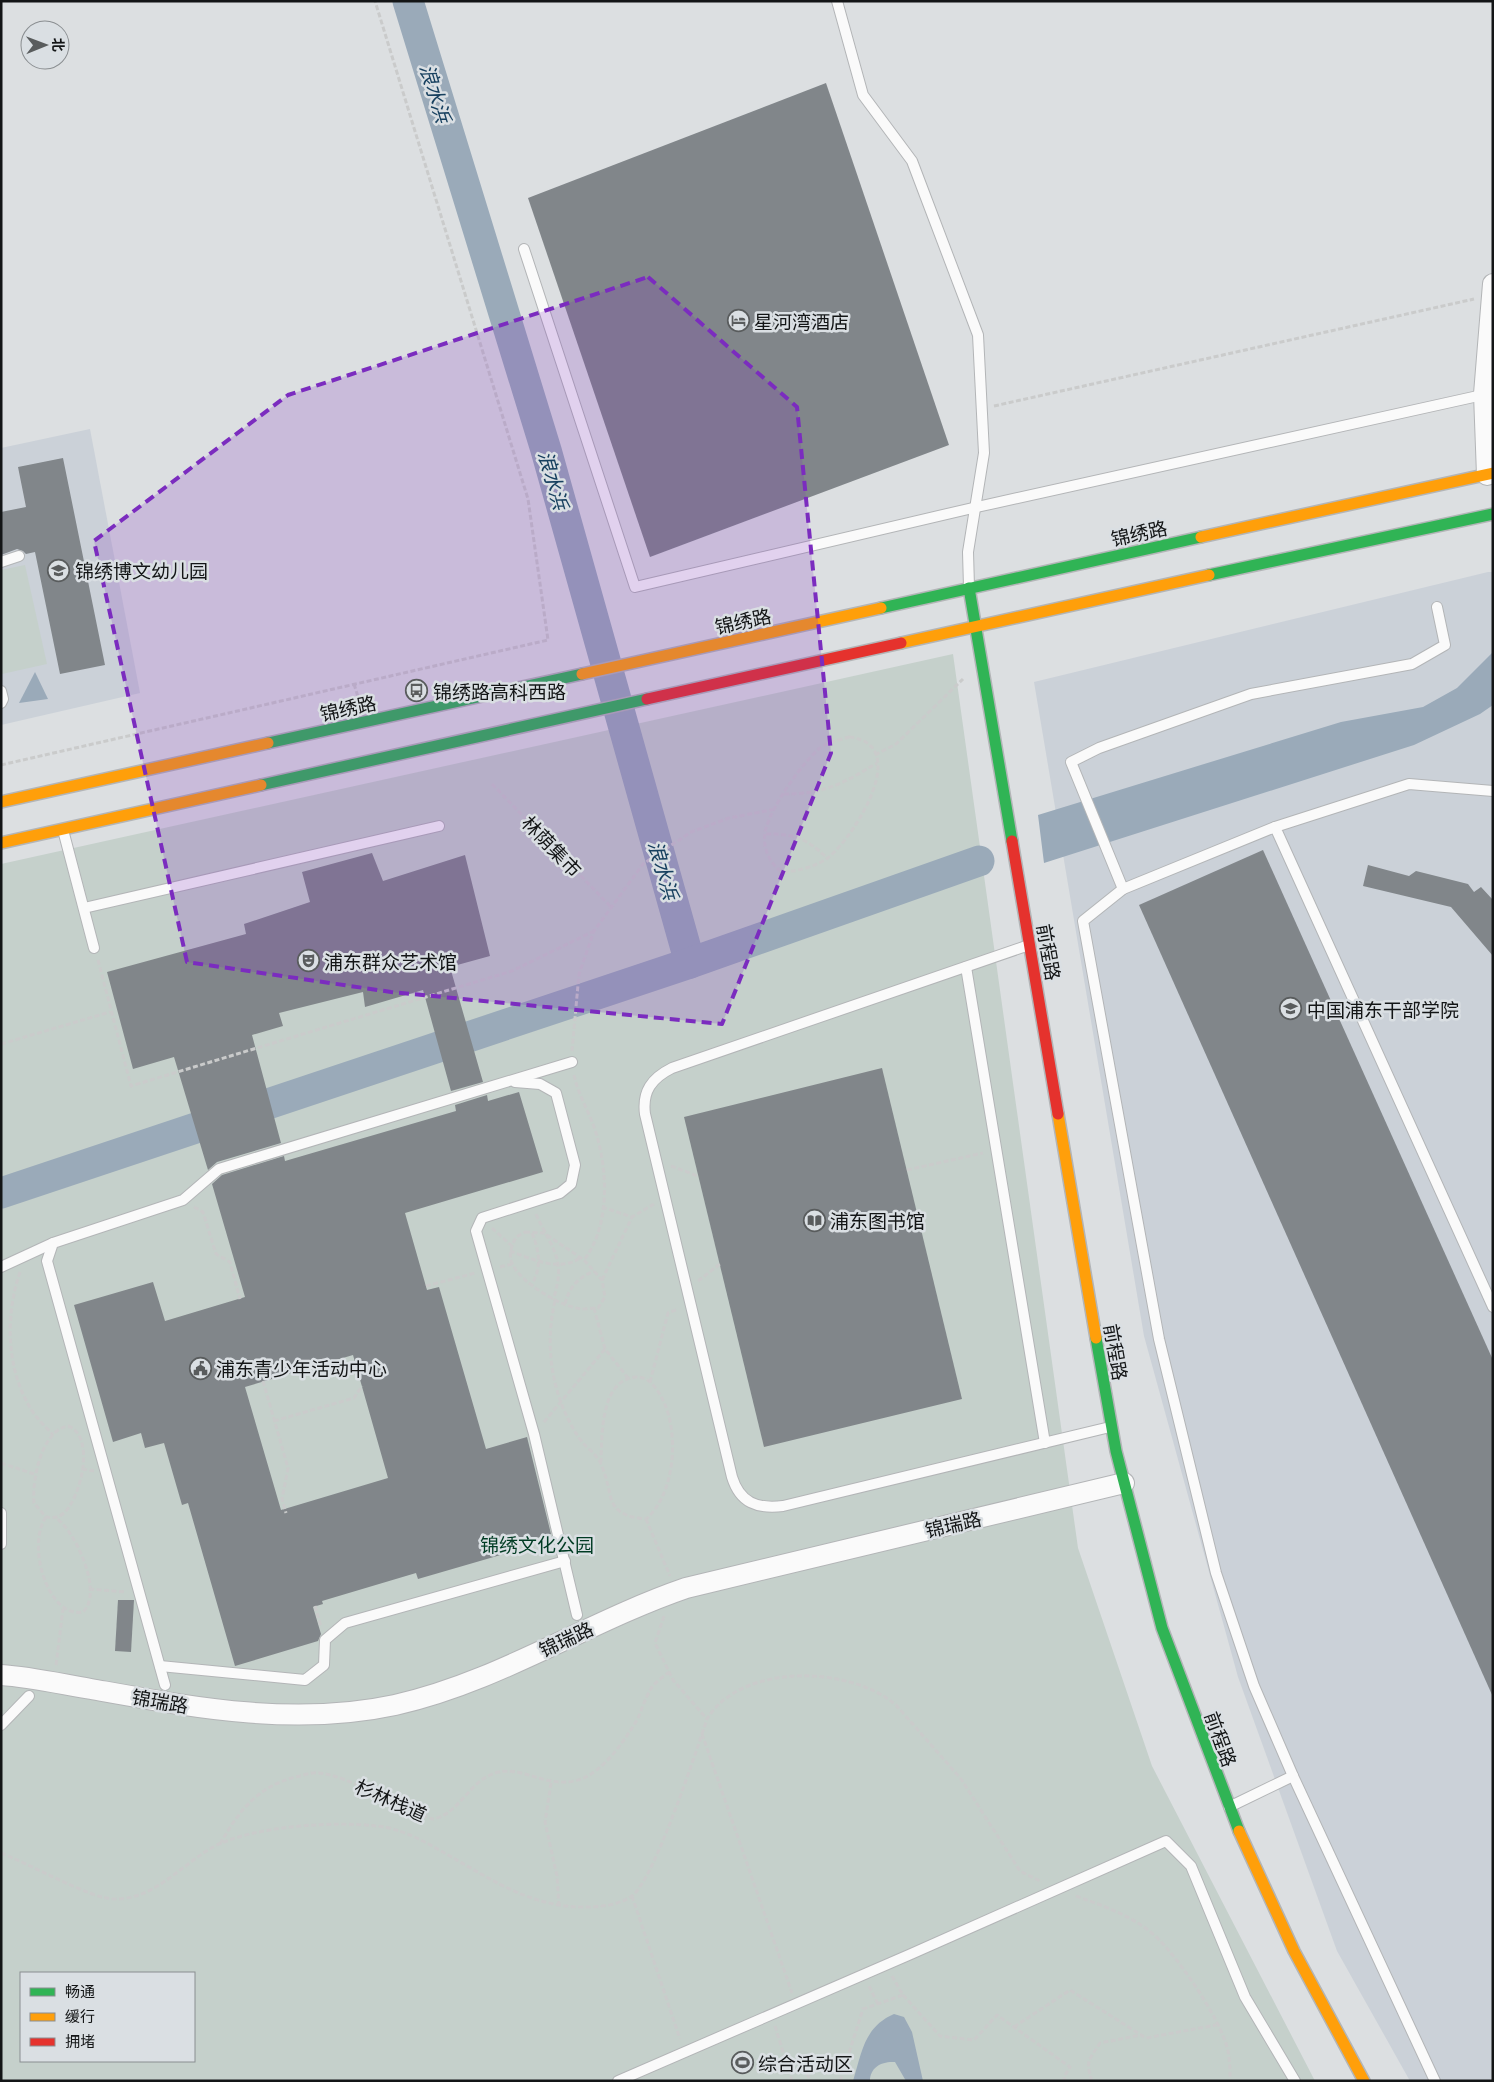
<svg xmlns="http://www.w3.org/2000/svg" width="1494" height="2082" font-family="Commissioner,'Noto Sans SC',sans-serif">
<rect width="100%" height="100%" fill="#dcdfe1"/>
<g fill="#cbd1d8">
<polygon points="90,429 140,693 1,725 1,448"/>
<polygon points="1488,572 1493,572 1493,2081 1410,2081 1337,1951 1238,1677 1144,1336 1034,682"/>
</g>
<g fill="#c5d0cb" fill-rule="evenodd">
<polygon points="25,565 47,664 2,674 1,570"/>
<path d="M953 654 1078 1548 1152 1766 1315 2081H1V864ZM21 1973H194V2061H21Z"/>
</g>
<g fill="#9aaab9">
<polygon points="1493,652 1493,705 1480,714 1414,745 1044,863 1038,815 1341,722 1423,707 1457,688"/>
<polygon points="35,672 48,699 19,703"/>
<path d="M894 2014 904 2017 912 2032 923 2081H906L895 2062C882 2061 870 2067 870 2081H853C862 2052 864 2027 894 2014Z"/>
</g>
<g fill="none" stroke-linecap="round" stroke-linejoin="round">
<g stroke="#9aaab9" stroke-width="31">
<polyline points="408,1 546,450 690,963"/>
<polyline points="1,1193 690,963 979,861"/>
</g>
</g>
<g fill="#81868a" fill-rule="evenodd">
<polygon points="826,83 949,445 650,557 528,198"/>
<polygon points="63,458 105,665 60,674 35,552 26,554 23,551 17,549 1,555 1,512 26,507 18,467"/>
<polygon points="1263,850 1493,1360 1493,1697 1139,905"/>
<polygon points="372,853 383,881 465,855 490,956 450,967 483,1082 451,1091 423,990 365,1007 363,992 279,1013 283,1026 252,1035 281,1143 217,1162 208,1170 174,1057 133,1069 107,972 246,934 244,924 310,902 302,872"/>
<polygon points="1368,865 1409,876 1416,871 1468,884 1474,892 1481,887 1493,900 1493,956 1451,907 1363,886"/>
<polygon points="882,1068 962,1399 764,1447 684,1117"/>
<path d="M519 1092 543 1172 405 1213 427 1290 439 1287 486 1449 527 1437 551 1534 502 1548 504 1554 418 1579 416 1573 322 1601 323 1604 313 1607 321 1634 318 1641 235 1666 188 1503 182 1505 164 1443 145 1448 141 1433 113 1442 74 1305 153 1282 165 1321 245 1297 212 1184 222 1175 284 1156 285 1161 456 1111 455 1105 487 1095 488 1101ZM353 1355 388 1478 281 1510 245 1387Z"/>
<polygon points="118,1600 134,1600 131,1652 115,1651"/>
</g>
<g fill="none" stroke-linecap="round" stroke-linejoin="round">
<defs>
<g id="lane">
<polyline points="837,1 863,95 912,161 978,335 984,453 968,552 969,587"/>
<polyline points="524,249 635,587 977,507 1487,394"/>
<polyline points="1,562 19,556"/>
<polyline points="1,691 3,699 1,703"/>
<polyline points="1493,791 1409,784 1275,827 1493,1307"/>
<polyline points="1275,827 1123,889 1083,921 1159,1339 1216,1573 1254,1686 1293,1776 1435,2081"/>
<polyline points="63,830 94,948"/>
<polyline points="1123,889 1071,762 1099,748 1251,694 1412,664 1445,645 1437,607"/>
<polyline points="84,908 439,826"/>
<path d="M1029 945 672 1068C652 1078 642 1091 645 1114L732 1477C740 1503 757 1509 783 1506L1110 1427"/>
<polyline points="966,967 1045,1443"/>
<polyline points="515,1082 540,1084 556,1093 575,1165 571,1184 560,1193 482,1218 476,1231 534,1434 577,1615"/>
<polyline points="1,1267 53,1243"/>
<polyline points="1,1513 1,1544"/>
<polyline points="160,1666 305,1680 324,1665 325,1640 345,1623 565,1561"/>
<polyline points="165,1685 47,1261 53,1243 183,1200 219,1169 572,1062"/>
<polyline points="1,1725 29,1696"/>
<polyline points="1229,1807 1293,1776"/>
<polyline points="618,2081 911,1954 1166,1841 1191,1866 1245,1997 1295,2081"/>
</g>
<g id="street">
<polyline points="1487,475 1484,394 1493,284"/>
<path d="M1 1675C31 1677 61 1684 91 1689 192 1707 293 1727 395 1705 498 1682 587 1622 686 1588L1124 1483"/>
</g>
<g id="fast">
<polyline points="1209,575 1493,514"/>
<polyline points="969,588 1012,841"/>
<polyline points="881,608 1201,537"/>
<polyline points="268,743 582,674"/>
<polyline points="261,785 647,699"/>
<polyline points="1096,1338 1116,1451 1162,1628 1239,1831"/>
</g>
<g id="slow">
<polyline points="1201,537 1493,473"/>
<polyline points="901,643 1209,575"/>
<polyline points="582,674 881,608"/>
<polyline points="1,802 268,743"/>
<polyline points="1,843 261,785"/>
<polyline points="1058,1114 1096,1338"/>
<polyline points="1239,1831 1294,1951 1364,2081"/>
</g>
<g id="jam">
<polyline points="647,699 901,643"/>
<polyline points="1012,841 1058,1114"/>
</g>
</defs>
<use href="#lane" stroke="#b3b5b7" stroke-width="12"/>
<use href="#street" stroke="#b3b5b7" stroke-width="22"/>
<use href="#fast" stroke="#b3b5b7" stroke-width="14"/>
<use href="#slow" stroke="#b3b5b7" stroke-width="14"/>
<use href="#jam" stroke="#b3b5b7" stroke-width="14"/>
<g stroke="#cacbcb" stroke-width="3" stroke-dasharray="5 2.5" stroke-linecap="butt">
<polyline points="994,406 1474,299"/>
<polyline points="354,684 359,700"/>
<path d="M849 737C913 744 855 835 829 857 816 867 798 871 782 872 769 863 761 846 766 828 773 805 801 764 820 748 828 742 840 740 849 737Z"/>
<polyline points="875,755 896,744 963,679"/>
<polyline points="1,765 548,640 528,499 375,1"/>
<polyline points="492,784 611,907"/>
<path d="M784 794C825 794 844 783 877 763"/>
<path d="M766 834C795 834 806 838 827 858"/>
<polyline points="98,960 131,1086 512,971 594,931"/>
<polyline points="1,1044 110,1012"/>
<polyline points="572,1051 579,974 594,931 643,864 691,832 729,818 776,809"/>
<path d="M574 1075C578 1095 590 1113 596 1133 608 1172 610 1226 584 1260"/>
<polyline points="671,1166 698,1176"/>
<polyline points="907,1170 983,1153"/>
<polyline points="194,1207 203,1212 216,1254 230,1262 240,1299"/>
<polyline points="602,1207 632,1217 654,1204"/>
<path d="M536 1214C552 1250 567 1258 553 1300"/>
<polyline points="492,1228 512,1246"/>
<path d="M525 1232 544 1233 584 1260 602 1280 605 1297 598 1308C593 1308 587 1309 582 1309 563 1308 519 1282 512 1263 508 1254 512 1245 516 1237Z"/>
<path d="M532 1233C539 1250 542 1267 532 1284"/>
<path d="M510 1251C532 1259 561 1273 581 1257"/>
<polyline points="500,1267 512,1264"/>
<path d="M20 1272C6 1312 6 1364 27 1402 33 1415 44 1425 53 1435"/>
<polyline points="602,1280 632,1217"/>
<polyline points="698,1281 720,1264"/>
<polyline points="426,1286 475,1273"/>
<path d="M555 1301C544 1348 552 1397 579 1438 585 1447 597 1454 601 1464 615 1495 602 1515 646 1519 679 1491 682 1413 651 1383 645 1377 638 1376 630 1378 600 1386 602 1438 601 1462"/>
<path d="M565 1304C569 1287 578 1278 594 1271"/>
<polyline points="594,1308 605,1349 628,1378"/>
<polyline points="263,1381 288,1468 282,1499 286,1513"/>
<polyline points="650,1382 668,1313 678,1309"/>
<polyline points="274,1421 354,1398 362,1386"/>
<polyline points="544,1422 605,1349"/>
<path d="M68 1426C96 1436 81 1497 64 1513 58 1518 53 1518 46 1517L34 1503C32 1480 41 1431 68 1426Z"/>
<polyline points="1,1463 34,1474"/>
<polyline points="82,1469 94,1471"/>
<path d="M46 1517C26 1545 48 1619 83 1612 104 1592 75 1531 56 1518"/>
<polyline points="646,1519 670,1576"/>
<polyline points="89,1589 126,1592"/>
<polyline points="315,1606 321,1627"/>
<polyline points="664,1616 655,1643 673,1680 707,1719"/>
<polyline points="56,1665 63,1609"/>
<polyline points="702,1734 792,1993"/>
<polyline points="551,1783 545,1822 557,1876 559,1907"/>
<path d="M220 1844C239 1811 257 1787 295 1777 302 1776 311 1772 318 1773 344 1774 405 1808 432 1819 458 1816 469 1781 495 1773 521 1764 549 1791 581 1779 604 1771 626 1739 638 1718 642 1709 645 1699 650 1690 654 1683 663 1677 669 1672"/>
<path d="M1 1853C28 1863 91 1899 114 1899 156 1900 183 1862 217 1845 257 1826 333 1821 377 1826 399 1828 422 1840 441 1851 488 1877 530 1908 586 1907 601 1907 619 1905 632 1896 654 1880 696 1752 707 1719 741 1663 849 1665 896 1705L961 1779 1020 1871 1042 1882"/>
<polyline points="632,1896 680,2039"/>
<path d="M1076 1896C1101 1905 1127 1914 1148 1930 1173 1948 1219 2017 1227 2047 1230 2058 1230 2069 1230 2081"/>
<polyline points="869,1986 878,2004"/>
<polyline points="903,1995 940,2036 974,2040 997,2015 1070,2067 1064,2077 1065,2081"/>
<polyline points="775,2026 792,2081"/>
<polyline points="1014,2027 1070,1990 1146,2038 1216,2025"/>
<polyline points="789,2072 803,2067 811,2081"/>
<polyline points="840,2081 863,2009 903,1995 892,1976"/>
<path d="M1092 2081C1085 2061 1089 2060 1100 2043L1141 2035"/>
</g>
<use href="#lane" stroke="#fafafa" stroke-width="10"/>
<use href="#street" stroke="#fafafa" stroke-width="20"/>
<use href="#fast" stroke="#30b455" stroke-width="11"/>
<use href="#slow" stroke="#ff9f0a" stroke-width="11"/>
<use href="#jam" stroke="#e5322d" stroke-width="11"/>
</g>
<path fill="#7b2cbf" fill-opacity="0.2" stroke="#7b2cbf" stroke-width="4" stroke-dasharray="10 6" stroke-linejoin="round" d="M648 277 797 407 831 753 722 1024 391 992 187 962 94 541 288 395Z"/>
<defs>
<symbol id="hotel-ring" viewBox="-11 -11 22 22"><circle r="9.5" fill="#dadfe3" stroke="#595c5d" stroke-width="1.5"/><path d="M-6-4.5h1.5V1H6V5H4.5V3h-9V5H-6ZM-4 0a1.8 1.8 0 1 1 3.6 0ZM.5 0V-2.5h3Q6-2.5 6 0Z" fill="#595c5d"/></symbol>
<symbol id="school-ring" viewBox="-11 -11 22 22"><circle r="9.5" fill="#dadfe3" stroke="#595c5d" stroke-width="1.5"/><path d="M0-5L7-2L0 1L-7-2ZM-4 1L0 2.5L4 1V4Q0 6-4 4Z" fill="#595c5d"/></symbol>
<symbol id="bus-ring" viewBox="-11 -11 22 22"><circle r="9.5" fill="#dadfe3" stroke="#595c5d" stroke-width="1.5"/><path d="M-5-6H5V4H4V6H2V4H-2V6H-4V4H-5ZM-3.5-4V0h7V-4ZM-3.5 1.2v1.5H-2V1.2ZM2 1.2v1.5H3.5V1.2Z" fill="#595c5d"/></symbol>
<symbol id="theatre-ring" viewBox="-11 -11 22 22"><circle r="9.5" fill="#dadfe3" stroke="#595c5d" stroke-width="1.5"/><path d="M-5-5.5Q0-4 5-5.5V0Q5 5 0 6Q-5 5-5 0ZM-3.3-2.5H-1v1.5H-3.3ZM1-2.5H3.3v1.5H1ZM-2.8 1Q0 5.5 2.8 1Z" fill="#595c5d"/></symbol>
<symbol id="university-ring" viewBox="-11 -11 22 22"><circle r="9.5" fill="#dadfe3" stroke="#595c5d" stroke-width="1.5"/><path d="M0-5L7-2L0 1L-7-2ZM-4 1L0 2.5L4 1V4Q0 6-4 4Z" fill="#595c5d"/></symbol>
<symbol id="library-ring" viewBox="-11 -11 22 22"><circle r="9.5" fill="#dadfe3" stroke="#595c5d" stroke-width="1.5"/><path d="M-6-4Q-3-5.5-.7-3.5V5Q-3 3-6 4ZM6-4Q3-5.5 .7-3.5V5Q3 3 6 4Z" fill="#595c5d"/></symbol>
<symbol id="civic-ring" viewBox="-11 -11 22 22"><circle r="9.5" fill="#dadfe3" stroke="#595c5d" stroke-width="1.5"/><path d="M-.6-6.5H3V-4.5H.6V-3L4-1V1h2V6H-6V1h2V-1L-.6-3ZM-1.2 2.5V6h2.4V2.5Z" fill="#595c5d"/></symbol>
<symbol id="stadium-ring" viewBox="-11 -11 22 22"><circle r="9.5" fill="#dadfe3" stroke="#595c5d" stroke-width="1.5"/><path d="M0-5a6.5 5 0 1 0 0 10a6.5 5 0 1 0 0-10ZM-3.5-1.8h7v3.6h-7Z" fill="#595c5d"/></symbol>
</defs>
<g fill-rule="evenodd">
<use href="#hotel-ring" x="726" y="308" width="25" height="25"/>
<use href="#school-ring" x="46" y="558" width="25" height="25"/>
<use href="#bus-ring" x="404" y="678" width="25" height="25"/>
<use href="#theatre-ring" x="296" y="948" width="25" height="25"/>
<use href="#university-ring" x="1278" y="996" width="25" height="25"/>
<use href="#library-ring" x="802" y="1208" width="25" height="25"/>
<use href="#civic-ring" x="188" y="1356" width="25" height="25"/>
<use href="#stadium-ring" x="730" y="2050" width="25" height="25"/>
</g>
<g text-anchor="middle" dominant-baseline="central" stroke-width="5" stroke-linejoin="round" paint-order="stroke">
<g font-size="19" fill="#131516" stroke="#dadfe3" text-anchor="start">
<text x="754" y="321">星河湾酒店</text>
<text x="75" y="570">锦绣博文幼儿园</text>
<text x="433" y="691">锦绣路高科西路</text>
<text x="324" y="961">浦东群众艺术馆</text>
<text x="1307" y="1009">中国浦东干部学院</text>
<text x="830" y="1220">浦东图书馆</text>
<text x="216" y="1368">浦东青少年活动中心</text>
<text x="758" y="2063">综合活动区</text>
</g>
<g font-size="19" fill="#131516" stroke="#dadfe3">
<text transform="translate(1139 533) rotate(-12)">锦绣路</text>
<text transform="translate(743 621) rotate(-12)">锦绣路</text>
<text transform="translate(348 708) rotate(-12)">锦绣路</text>
<text transform="translate(552 846) rotate(46)">林荫集市</text>
<text transform="translate(1049 952) rotate(80)">前程路</text>
<text transform="translate(1116 1352) rotate(80)">前程路</text>
<text transform="translate(953 1524) rotate(-13)">锦瑞路</text>
<text transform="translate(566 1639) rotate(-25)">锦瑞路</text>
<text transform="translate(160 1701) rotate(10)">锦瑞路</text>
<text transform="translate(1221 1739) rotate(70)">前程路</text>
<text transform="translate(391 1800) rotate(24)">杉林栈道</text>
</g>
<g font-size="19" fill="#003b23" stroke="#dadfe3">
<text x="537" y="1544">锦绣文化公园</text>
</g>
<g font-size="20" font-style="italic" fill="#17405f" stroke="#dadfe3">
<text transform="translate(436 93) rotate(73)">浪水浜</text>
<text transform="translate(554 480) rotate(74)">浪水浜</text>
<text transform="translate(664 870) rotate(74)">浪水浜</text>
</g>
</g>
<rect width="1494" height="2082" fill="none" stroke="#131516" stroke-width="5"/>
<rect x="20" y="1972" width="175" height="90" fill="#dadfe3" stroke="#8a8e91"/>
<rect x="30" y="1988" width="25" height="8" fill="#30b455" stroke="#8a8e91"/>
<text x="65" y="1997" font-size="15" fill="#131516">畅通</text>
<rect x="30" y="2013" width="25" height="8" fill="#ff9f0a" stroke="#8a8e91"/>
<text x="65" y="2022" font-size="15" fill="#131516">缓行</text>
<rect x="30" y="2038" width="25" height="8" fill="#e5322d" stroke="#8a8e91"/>
<text x="65" y="2047" font-size="15" fill="#131516">拥堵</text>
<g transform="translate(45 45) rotate(89)"><circle r="24" fill="#dadfe3" stroke="#8a8e91"/>
<path d="M0-4L9 19L0 12L-9 19Z" fill="#595c5d"/>
<text y="-8" font-size="14" font-weight="bold" text-anchor="middle" fill="#131516">北</text>
</g>
</svg>
